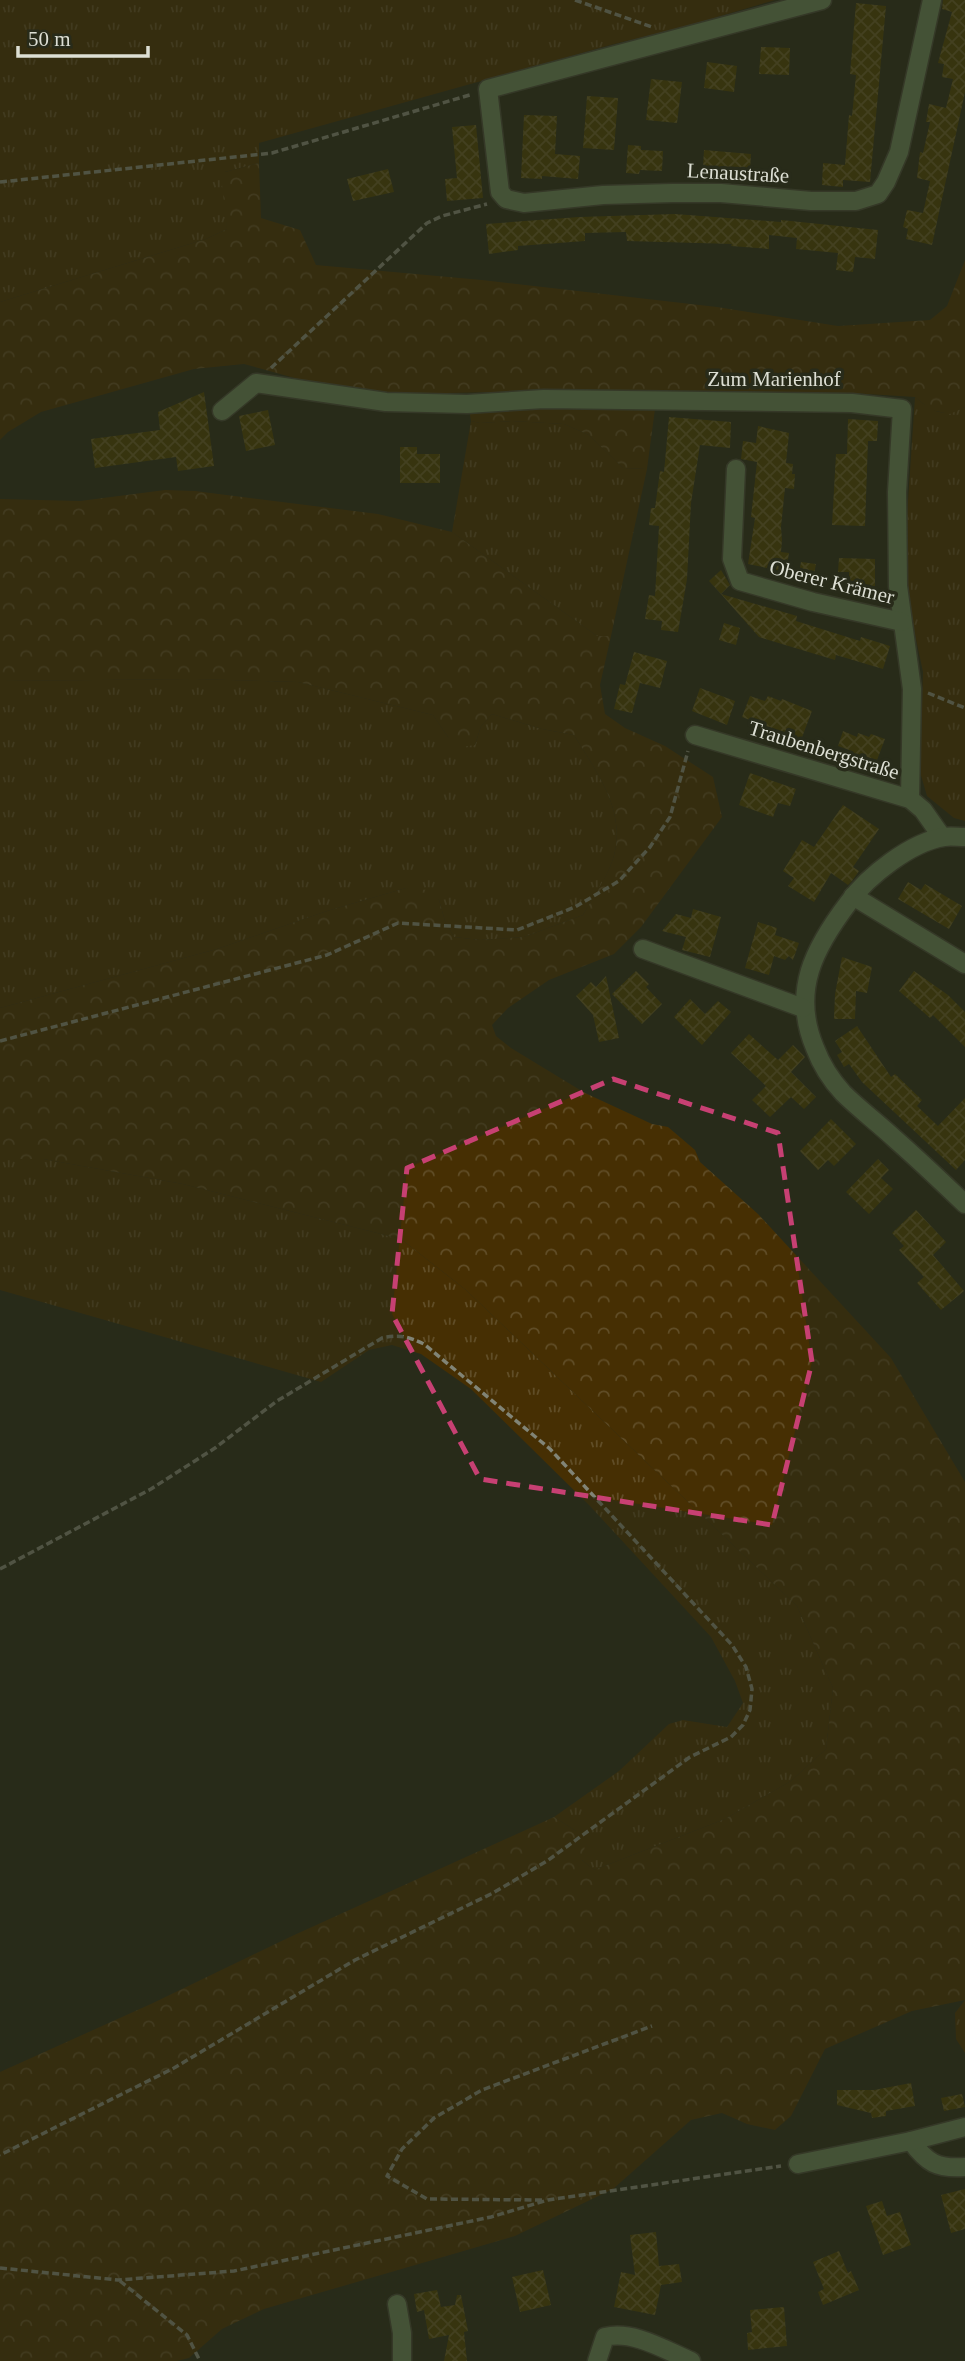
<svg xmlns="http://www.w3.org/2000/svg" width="965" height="2361" font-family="'Times New Roman',serif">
<defs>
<pattern id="grass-tufts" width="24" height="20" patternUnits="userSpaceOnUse" patternTransform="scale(1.75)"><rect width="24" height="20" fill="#462f03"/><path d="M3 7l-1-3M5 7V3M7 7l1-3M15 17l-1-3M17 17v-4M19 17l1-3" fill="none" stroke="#604d27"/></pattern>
<pattern id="forest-crowns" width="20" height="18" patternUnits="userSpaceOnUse" patternTransform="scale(1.75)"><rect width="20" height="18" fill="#462f03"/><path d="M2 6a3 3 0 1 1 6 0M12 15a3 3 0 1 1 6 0" fill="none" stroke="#604d27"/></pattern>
<pattern id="building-cross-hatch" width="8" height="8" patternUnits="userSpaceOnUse" patternTransform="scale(1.75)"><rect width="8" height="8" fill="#4a3f04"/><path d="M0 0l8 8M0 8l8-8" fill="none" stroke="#645a28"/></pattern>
</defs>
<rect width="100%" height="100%" fill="#282b1a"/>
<g fill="url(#grass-tufts)">
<polygon points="0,0 775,0 683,27 614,44 259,143 259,163 225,172 227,229 206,239 0,302"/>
<path d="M915 397C934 413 942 417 965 407V821L954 818 927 796 920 772 923 672 910 611 905 546Z"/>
<polygon points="471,421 480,423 512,421 564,424 589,435 623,468 647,469 611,636 597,636 452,532"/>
<path d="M194 679 298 682 433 715 448 737 475 745 481 726 492 714 542 729 574 735C599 776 631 817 610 867 603 884 592 899 583 915L524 937 480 940 454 937 445 921 439 900 406 888 327 911 217 949 0 1008V681Z"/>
<polygon points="0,1159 43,1159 183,1184 401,1239 466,1290 797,1606 833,1688 826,1749 791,1781 725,1819 594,1870 582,1860 576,1831 554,1817 619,1771 669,1724 683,1720 727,1727 743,1703 735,1681 711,1637 589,1505 471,1389 421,1354 392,1345 369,1350 321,1382 0,1290"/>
<polygon points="965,2000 965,2053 956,2039 955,2013"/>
</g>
<g fill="url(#forest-crowns)">
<polygon points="259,163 261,218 300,230 316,265 482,280 717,307 838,326 930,320 947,306 965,260 965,407 950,414 931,410 915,397 852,393 801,395 548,391 393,394 316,384 244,364 194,369 41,412 8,432 0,440 0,302 206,239 227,229 221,176 225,172"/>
<polygon points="644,405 655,409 647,469 623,468 589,435 564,424 512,421 480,423 471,421 470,415 473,409"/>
<path d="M165 490 195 491 378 514 452 532 597 636H611L600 685 605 714 625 728 665 746 713 777 722 817 641 927 614 954 549 980 508 1008 492 1025 496 1036 511 1048 585 1093 652 1124 668 1127 695 1150 700 1162 758 1214 891 1358 965 1482V2000L912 2011 825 2049 791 2116 775 2130 747 2124 722 2113 691 2120 613 2189 515 2236 264 2309 222 2329 189 2358 177 2361H0V2072L153 2003 292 1936 554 1817 576 1831 585 1846 582 1860 594 1870 725 1819 791 1781 826 1749 833 1688 797 1606 466 1290 401 1239 183 1184 43 1159H0V1008L217 949 327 911 406 888 428 890 439 900 445 921 454 937 480 940 524 937 583 915C592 899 603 883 610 867 631 817 599 776 574 735L542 729 492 714 481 726 475 745 461 747 448 737 433 715 298 682 194 679 0 681V499L80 501Z"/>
</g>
<g fill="url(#building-cross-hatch)">
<polygon points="943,0 965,0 965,92 932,245 906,239 908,229 903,227 907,210 923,213 930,181 917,178 920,152 923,153 930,122 926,122 929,104 946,108 953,79 942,77 944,64 938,63 952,12 942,9"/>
<polygon points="856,3 886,6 870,182 843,180 843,187 822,185 823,163 845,165 849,115 852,116 856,75 850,74"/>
<polygon points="761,47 790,48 789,75 759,74"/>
<polygon points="707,62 737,66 734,92 704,88"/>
<polygon points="651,79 682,82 677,123 646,120"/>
<polygon points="587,96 618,98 614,150 583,148"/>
<polygon points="524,115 557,116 555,154 580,156 578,179 542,176 542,179 521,178"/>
<polygon points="476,125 483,198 447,201 445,179 457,178 452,127"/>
<polygon points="628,145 641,146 641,150 663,151 662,171 640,170 639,174 626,173"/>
<polygon points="704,150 751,154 750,170 703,167"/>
<polygon points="388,169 394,192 353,201 347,179"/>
<polygon points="675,214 781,222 781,220 878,230 875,259 855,257 853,272 836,270 838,253 796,249 797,238 769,235 769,249 731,246 732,244 627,241 626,232 585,233 585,241 518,246 518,250 489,254 486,224 579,217"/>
<polygon points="204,392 214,466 178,471 176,457 95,468 91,439 160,430 158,412"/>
<polygon points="268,410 275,445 246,451 239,416"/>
<polygon points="669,417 731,422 730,448 700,445 691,503 687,579 678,632 661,630 662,621 645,619 649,595 655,596 659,526 649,525 651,508 655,508 660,471 664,472"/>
<polygon points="848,419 878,421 877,441 868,441 865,526 832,525 836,454 847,454"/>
<polygon points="758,426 789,433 786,463 793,464 792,474 795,474 794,489 785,488 781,527 782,540 781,552 789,553 786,572 748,564 755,518 751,517 757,462 741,459 743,441 756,443"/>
<polygon points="400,447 417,447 417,454 440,454 440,483 400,483"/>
<polygon points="839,558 875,559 875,593 869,592 868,599 855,598 855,592 849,592 849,572 838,572"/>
<polygon points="801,562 816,564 813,580 798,578"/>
<polygon points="721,570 730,585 721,594 709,581"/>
<polygon points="721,594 797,616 796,621 860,641 861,637 890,646 883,669 836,655 835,660 759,637"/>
<polygon points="724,623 740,628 736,645 719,640"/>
<polygon points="634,652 667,661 660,688 640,683 632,713 614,709 620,684 625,685"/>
<polygon points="700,688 735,701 727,725 692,711"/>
<polygon points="750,696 765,701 768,696 781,701 782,699 812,711 801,740 742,717"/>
<polygon points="843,731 857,737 858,733 869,737 871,734 885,739 874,768 849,758 852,751 838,746"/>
<polygon points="750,773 796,789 790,806 778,803 773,817 739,805"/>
<polygon points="843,805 879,829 853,867 859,871 852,881 848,885 831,873 814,902 788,886 794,878 783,871 802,840 814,847"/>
<polygon points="908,882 921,890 925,884 962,906 949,929 898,899"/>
<polygon points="693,909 721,917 710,957 682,950 686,937 662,931 676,914 691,918"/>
<polygon points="758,922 777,928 775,935 799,943 793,960 789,956 785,960 774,956 769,975 745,968"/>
<polygon points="842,957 872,967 867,993 856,991 855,1019 834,1019 835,994"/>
<polygon points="636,971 649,984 646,987 662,1004 642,1024 612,994"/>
<polygon points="914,971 948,995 965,1012 965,1047 933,1015 930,1018 899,991"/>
<polygon points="606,976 619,1038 599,1042 593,1015 576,996 591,982 596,987"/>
<polygon points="690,999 705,1014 718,1001 731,1012 702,1045 674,1017"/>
<polygon points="857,1026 891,1077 895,1074 922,1100 917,1106 938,1126 965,1098 965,1160 956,1170 862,1082 849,1064 844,1067 837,1055 842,1052 835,1041"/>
<polygon points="749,1034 778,1060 793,1045 805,1057 791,1072 816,1097 804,1109 791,1097 770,1117 752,1100 766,1086 731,1053"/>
<polygon points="831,1119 856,1144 834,1166 828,1160 818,1170 800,1151"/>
<polygon points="878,1159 889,1170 881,1178 893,1189 869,1214 846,1192"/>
<polygon points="916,1210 946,1242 933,1255 964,1291 941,1310 917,1283 924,1277 899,1250 904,1246 892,1233"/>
<polygon points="911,2083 915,2106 886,2111 886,2116 872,2118 871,2113 837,2105 837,2090 874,2090"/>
<polygon points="962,2094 965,2107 944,2111 941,2098"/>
<polygon points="965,2189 965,2229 951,2233 941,2195"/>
<polygon points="882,2201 887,2216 900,2212 911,2245 883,2255 866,2206"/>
<polygon points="656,2232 659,2266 679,2264 682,2282 661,2285 655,2315 614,2307 621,2272 635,2275 630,2235"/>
<polygon points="839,2251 848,2273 851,2271 859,2290 823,2305 818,2292 824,2289 813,2262"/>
<polygon points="543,2270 551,2305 520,2312 512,2277"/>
<polygon points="437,2290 441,2307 455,2305 457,2295 461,2295 468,2331 464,2332 467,2361 444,2361 449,2335 429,2339 424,2310 417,2312 414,2294"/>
<polygon points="784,2307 787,2346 748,2350 747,2333 752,2332 750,2310"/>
</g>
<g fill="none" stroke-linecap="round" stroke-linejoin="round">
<defs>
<g id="minor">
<polyline points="822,0 488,89 500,192 506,199 524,203 603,195 672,193 721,193 811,201 856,201 878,194 886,182 899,152 932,0"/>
<polyline points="222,411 256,383 386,402 467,404 544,399 852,403 902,409 897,492 898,586 912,689 910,799"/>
<polyline points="736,469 732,559 740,581 813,602 902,622"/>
<polyline points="695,735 910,799 923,810 942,837"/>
<path d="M965 837C958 837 950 836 944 837 911 842 868 876 849 902 814 948 791 991 815 1048 821 1064 832 1081 843 1093 859 1109 878 1123 895 1139 919 1160 942 1182 965 1204"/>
<polyline points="853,896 965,964"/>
<polyline points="643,949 803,1008"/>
<path d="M911 2141C927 2163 937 2169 965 2167"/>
<polyline points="798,2164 911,2141 965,2127"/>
<polyline points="397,2304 402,2333 402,2361"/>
<path d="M597 2361 605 2337C633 2330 665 2350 691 2361"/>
</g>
</defs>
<use href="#minor" stroke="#454838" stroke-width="21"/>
<g stroke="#818476" stroke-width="3.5" stroke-dasharray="7 3.5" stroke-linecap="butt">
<polyline points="575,0 652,27"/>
<polyline points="0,182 272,153 473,94"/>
<polyline points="271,368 427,223 442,216 487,204"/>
<polyline points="928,693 965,708"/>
<polyline points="0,1041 327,955 398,923 517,930 575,907 619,881 650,847 670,817 688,751"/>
<path d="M0 1569 151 1489 215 1448 277 1401 382 1338C400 1334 409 1337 424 1344L550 1449 732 1645 746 1667 752 1689 750 1710 743 1725 731 1737 690 1757 547 1861 493 1893 355 1960 174 2068 0 2155"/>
<polyline points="542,2200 427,2199 387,2176 402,2149 434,2118 482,2090 652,2026"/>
<polyline points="0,2268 118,2280 234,2271 491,2217 548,2200 781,2166"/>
<polyline points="120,2281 187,2335 200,2361"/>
</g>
<use href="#minor" stroke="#668159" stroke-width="18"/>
</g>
<path d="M0 0H965V2361H0ZM613 1079 778 1133 812 1362 772 1525 480 1479 392 1314 407 1168Z" fill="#282b1a" fill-opacity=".55" fill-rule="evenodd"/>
<path fill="none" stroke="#c74073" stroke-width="5" stroke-dasharray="14 9" stroke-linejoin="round" d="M613 1079 778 1133 812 1362 772 1525 480 1479 392 1314 407 1168Z"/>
<g text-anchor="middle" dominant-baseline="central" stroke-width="7" stroke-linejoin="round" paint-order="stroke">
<g font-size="21" fill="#dddfd4" stroke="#282b1a">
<text transform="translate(738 173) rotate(3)">Lenaustraße</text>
<text x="774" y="379">Zum Marienhof</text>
<text transform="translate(832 582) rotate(14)">Oberer Krämer</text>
<text transform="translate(824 750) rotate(17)">Traubenbergstraße</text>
</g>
</g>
<path d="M18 46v10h130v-10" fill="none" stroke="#dddfd4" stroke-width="3.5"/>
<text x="28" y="46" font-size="21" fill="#dddfd4" stroke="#282b1a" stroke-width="5" paint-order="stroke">50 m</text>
</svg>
